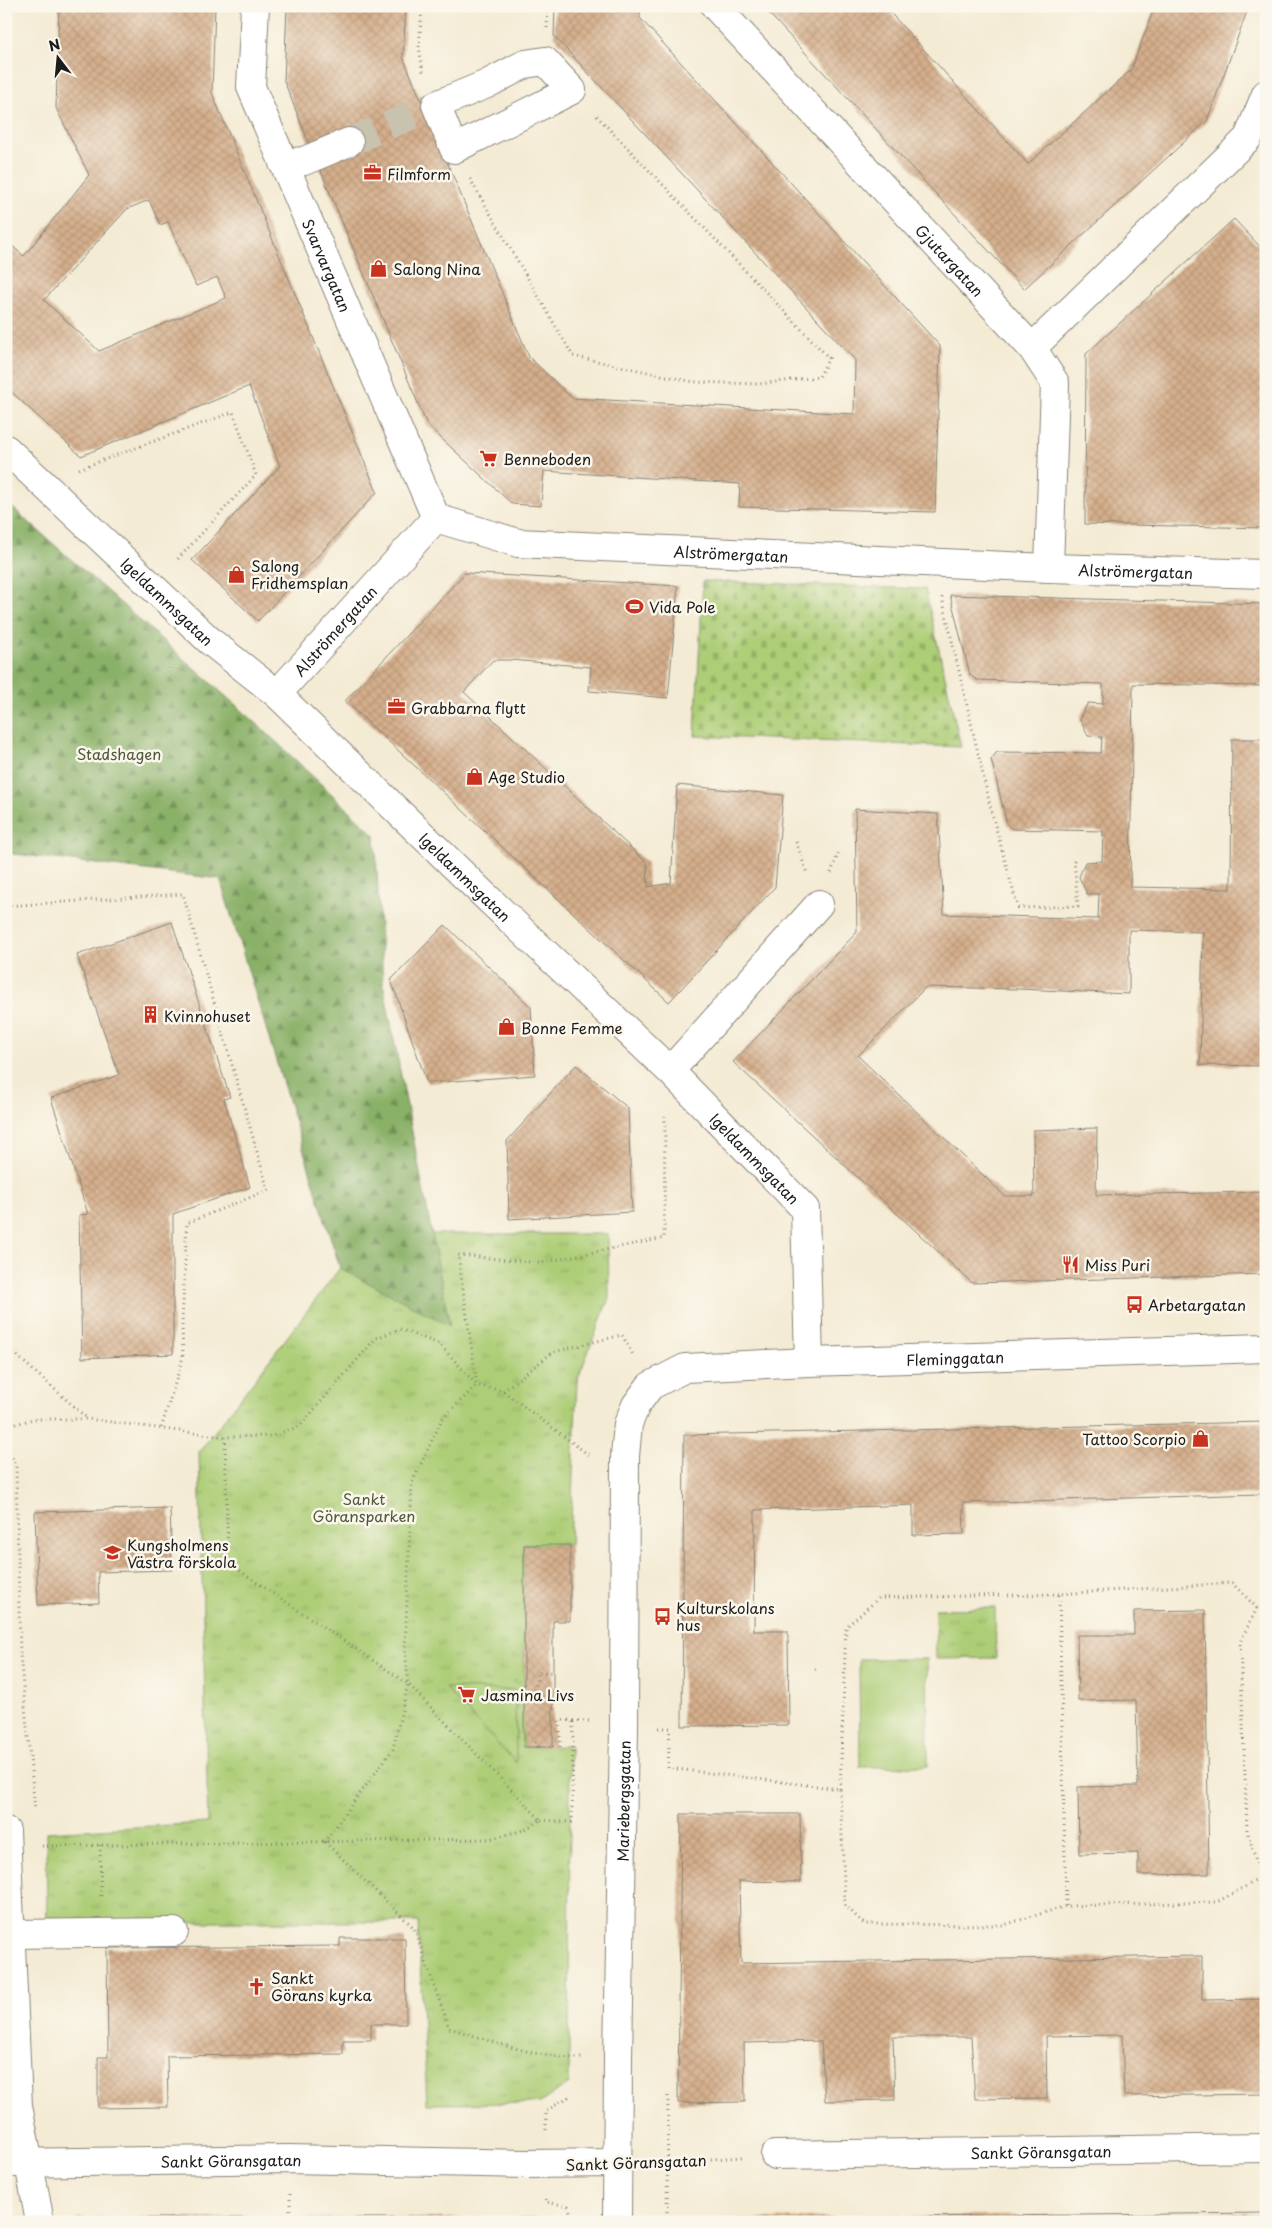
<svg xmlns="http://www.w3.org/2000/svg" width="1272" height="2228" font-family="'Playpen Sans',sans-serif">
<defs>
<pattern id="forest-firs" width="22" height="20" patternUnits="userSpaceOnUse" patternTransform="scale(1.25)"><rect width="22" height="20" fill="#8ab168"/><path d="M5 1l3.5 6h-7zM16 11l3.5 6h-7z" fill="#708f55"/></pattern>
<pattern id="cemetery-stones" width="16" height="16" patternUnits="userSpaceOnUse" patternTransform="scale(1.25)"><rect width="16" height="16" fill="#adce77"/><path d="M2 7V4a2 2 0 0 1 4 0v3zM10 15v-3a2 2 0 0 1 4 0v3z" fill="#94b066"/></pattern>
<pattern id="park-tufts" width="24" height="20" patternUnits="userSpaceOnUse" patternTransform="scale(1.25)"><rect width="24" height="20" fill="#adce77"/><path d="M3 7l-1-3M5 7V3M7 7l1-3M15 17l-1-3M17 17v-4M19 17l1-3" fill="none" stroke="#94b066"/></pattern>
<pattern id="building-cross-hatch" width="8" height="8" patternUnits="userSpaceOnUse" patternTransform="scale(1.25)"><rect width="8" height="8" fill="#d5af8c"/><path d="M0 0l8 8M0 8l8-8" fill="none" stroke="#b69678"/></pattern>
</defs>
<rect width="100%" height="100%" fill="#fbf7ec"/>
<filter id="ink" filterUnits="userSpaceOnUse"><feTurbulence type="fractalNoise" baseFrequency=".02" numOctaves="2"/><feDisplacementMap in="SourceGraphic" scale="10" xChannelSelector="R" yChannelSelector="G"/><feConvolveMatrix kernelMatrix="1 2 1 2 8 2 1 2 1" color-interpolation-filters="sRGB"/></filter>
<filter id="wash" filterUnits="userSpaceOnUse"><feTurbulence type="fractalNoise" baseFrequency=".0096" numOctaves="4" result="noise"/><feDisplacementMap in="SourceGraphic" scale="20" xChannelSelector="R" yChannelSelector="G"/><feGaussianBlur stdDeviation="1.12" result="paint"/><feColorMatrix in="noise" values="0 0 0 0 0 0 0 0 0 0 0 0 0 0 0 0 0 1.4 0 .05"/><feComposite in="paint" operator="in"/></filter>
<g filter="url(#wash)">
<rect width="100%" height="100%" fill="#f4ebd4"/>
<polygon fill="url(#forest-firs)" stroke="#536642" points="6,502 255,722 375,835 383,983 450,1327 340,1268 220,879 6,853"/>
<polygon fill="url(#cemetery-stones)" stroke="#64754a" points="703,581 925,589 961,747 695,736"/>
<g fill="url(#park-tufts)" stroke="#64754a">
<polygon points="432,1234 608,1234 609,1298 577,1381 570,1545 524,1545 524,1747 570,1746 569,2083 540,2103 427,2104 418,1922 47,1922 46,1832 208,1823 199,1452 340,1268 450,1326"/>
<polygon points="995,1608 996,1658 936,1659 935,1609"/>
</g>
<g fill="#adce77" stroke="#64754a">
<polygon points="859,1659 927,1659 928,1766 860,1767"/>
<polygon points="445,1688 515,1690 516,1763"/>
</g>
<g id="blocks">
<g fill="url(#building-cross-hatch)" fill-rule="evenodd">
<path d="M59 6H215L212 93 377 492 258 621 192 560 280 466 249 386 81 456 6 387V241L24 256 89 175 56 108ZM149 200 160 225 168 222 196 286 217 277 226 298 99 351 44 300 127 209Z"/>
<polygon points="287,6 406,6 403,57 529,357 572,398 854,414 855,360 554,36 555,6 640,6 640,18 940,346 935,512 739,507 740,484 544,471 541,506 512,504 427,425 320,169 347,139 343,129 309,143 284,81"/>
<polygon points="762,6 884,6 1028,164 1131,70 1155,6 1249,6 1207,121 1024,289"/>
<polygon points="1234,219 1266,253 1266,528 1085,524 1086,354"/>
<polygon points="465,573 678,586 668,698 589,691 591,667 511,660 493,660 464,692 647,863 648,887 671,883 677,785 783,795 775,887 669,1002 345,701"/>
<polygon points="950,595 1266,604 1266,686 1133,684 1130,887 1231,889 1232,739 1266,739 1266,1066 1200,1065 1203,932 1129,930 1129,994 1019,989 926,987 858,1056 1005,1196 1034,1196 1033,1130 1097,1128 1096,1195 1266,1192 1266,1274 972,1283 733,1062 857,932 855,809 938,814 944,914 1098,919 1099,894 1087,894 1079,877 1085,862 1102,861 1103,831 1012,829 1007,824 991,759 997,752 1101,753 1102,737 1088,736 1080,720 1081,715 1088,703 1103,704 1103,684 977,680 970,675"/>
<polygon points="172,922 230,1097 224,1099 250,1187 173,1214 173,1354 82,1358 79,1215 88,1214 51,1098 119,1075 77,955"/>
<polygon points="445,925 531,1007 535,1075 427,1083 391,980"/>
<polygon points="576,1065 628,1108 632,1212 509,1219 507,1141"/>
<polygon points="1266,1422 1266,1550 1263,1550 1261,1494 963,1503 964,1534 913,1535 913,1505 755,1510 754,1631 788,1631 789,1725 682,1726 684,1435"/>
<polygon points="170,1508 172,1570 98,1572 99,1603 38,1605 35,1512"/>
<polygon points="524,1545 570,1545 570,1621 553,1621 553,1747 524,1747"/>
<polygon points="1205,1610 1209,1874 1138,1875 1138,1853 1079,1854 1078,1787 1138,1786 1136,1700 1078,1701 1077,1635 1134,1635 1134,1611"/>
<polygon points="681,1814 800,1814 801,1882 739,1881 741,1963 1202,1956 1202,2000 1266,1999 1266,2094 1124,2096 1122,2035 1046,2036 1047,2098 975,2099 971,2037 893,2037 895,2100 825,2101 821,2041 744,2043 745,2102 678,2103"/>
<polygon points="340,1938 405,1938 406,2024 371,2024 371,2040 343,2040 343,2054 167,2056 168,2107 98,2108 98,2057 108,2057 107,1948 340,1946"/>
<polygon points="1266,2213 1266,2222 738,2222 738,2220 808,2218"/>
<rect x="77" y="2218" width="484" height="4"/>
</g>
</g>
</g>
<g filter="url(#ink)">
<use href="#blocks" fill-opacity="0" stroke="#888478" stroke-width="1"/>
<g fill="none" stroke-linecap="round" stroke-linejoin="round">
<polyline stroke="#c9c2af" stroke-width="28" stroke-dasharray="28 14" stroke-linecap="butt" points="349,142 436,105"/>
<defs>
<g id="minor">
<path id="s1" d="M255 6 251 87 436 518"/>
<path id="s2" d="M715 6 1032 348 1055 383 1049 568"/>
<polygon points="545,61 572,90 454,149 436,105 487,84 525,64"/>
<polyline points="283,163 304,161 349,142"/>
<polyline points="1032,348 1248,138 1266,94"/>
<path id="s3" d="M6 449 211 642 277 694 481 892 670 1071 805 1209 809 1362"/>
<path id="s4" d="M436 518 518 543 1049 568 1266 574"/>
<path id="s5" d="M277 694 436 518"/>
<polyline points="670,1071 819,904"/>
<polyline points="6,1831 18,2106 40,2222"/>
<polyline points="11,1934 174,1932"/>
<path id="s6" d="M775 2155 1266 2148"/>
<path id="s7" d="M6 2163 289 2159 526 2164 618 2163"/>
<path id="s8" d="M617 2222 618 2057 624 1729 625 1456 628 1424 636 1405 650 1386 685 1368 809 1362 1266 1348"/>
</g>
</defs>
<use href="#minor" stroke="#888478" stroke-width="30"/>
<g stroke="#888478" stroke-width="3" stroke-dasharray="1 4" stroke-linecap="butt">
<polyline points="422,6 419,47 423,72"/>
<polyline points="547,28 548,6"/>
<polyline points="470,179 573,356 694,382 759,384 819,377 829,358 595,114"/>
<polyline points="79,469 233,412 256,475 176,561"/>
<polyline points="942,597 992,814 1018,908 1078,906 1074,860"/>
<polyline points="796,842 807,873"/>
<polyline points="831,873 839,851"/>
<polyline points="6,906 183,894 268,1190 187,1223 182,1323 183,1357 161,1429"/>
<polyline points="6,1346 88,1419"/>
<polyline points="503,1391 553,1352 622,1335 633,1355"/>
<polyline points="6,1427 33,1419 88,1419 225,1437 272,1436 300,1426 376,1338 400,1329 439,1344 477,1385 503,1391 589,1455"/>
<polyline points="6,1444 16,1465 20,1654 35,1810"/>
<polyline points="815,1669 819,1670"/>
<polyline points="534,1690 537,1683 537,1673 553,1672"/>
<polyline points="659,1728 670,1728 668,1768 840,1789 845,1905 864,1924 1004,1925 1066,1906 1217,1902 1261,1878 1266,1878"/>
<polyline points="535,1742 538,1749 541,1742"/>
<polyline points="560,1747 560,1720 590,1721"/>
<polyline points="840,1789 846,1627 879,1598 1059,1594"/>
<polyline points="541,1820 572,1822 573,1721"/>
<polyline points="324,1842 393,1749 408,1684 405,1647 412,1483 442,1419 477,1385 458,1255 540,1263 664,1238 665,1116"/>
<path d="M325 1842 414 1928 449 2028C492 2041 537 2059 583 2058"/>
<polyline points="100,1845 101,1900"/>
<polyline points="42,1846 489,1839 524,1830 541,1820 408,1684 228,1563 225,1437"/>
<polyline points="1261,1878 1247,1830 1240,1642 1257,1608 1266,1605"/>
<polyline points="1066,1906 1059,1594 1232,1583 1257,1608"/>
<polyline points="546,2130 546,2111 570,2096"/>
<polyline points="651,2163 742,2157"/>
<polyline points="290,2194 290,2218"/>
<polyline points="546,2199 546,2202 568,2206 574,2222"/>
<polyline points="667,2222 668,2094"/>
</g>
<use href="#minor" stroke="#fff" stroke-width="28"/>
</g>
</g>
<defs>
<symbol id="office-bare" viewBox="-9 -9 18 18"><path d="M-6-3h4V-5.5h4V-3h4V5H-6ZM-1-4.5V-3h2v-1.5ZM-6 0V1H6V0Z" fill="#c8321e" stroke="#fbf7ec" stroke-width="2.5" paint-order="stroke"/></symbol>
<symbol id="shop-bare" viewBox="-9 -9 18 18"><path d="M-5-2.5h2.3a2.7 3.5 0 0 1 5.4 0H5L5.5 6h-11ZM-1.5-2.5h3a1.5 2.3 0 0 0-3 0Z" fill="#c8321e" stroke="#fbf7ec" stroke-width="2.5" paint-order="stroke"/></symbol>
<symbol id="supermarket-bare" viewBox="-9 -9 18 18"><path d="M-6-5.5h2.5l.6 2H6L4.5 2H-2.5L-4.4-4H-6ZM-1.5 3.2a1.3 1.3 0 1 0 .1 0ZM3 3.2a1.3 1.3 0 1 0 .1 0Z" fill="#c8321e" stroke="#fbf7ec" stroke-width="2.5" paint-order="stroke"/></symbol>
<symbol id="stadium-bare" viewBox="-9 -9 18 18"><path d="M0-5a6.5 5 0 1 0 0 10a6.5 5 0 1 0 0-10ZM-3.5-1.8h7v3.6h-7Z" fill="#c8321e" stroke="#fbf7ec" stroke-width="2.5" paint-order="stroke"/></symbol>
<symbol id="building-bare" viewBox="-9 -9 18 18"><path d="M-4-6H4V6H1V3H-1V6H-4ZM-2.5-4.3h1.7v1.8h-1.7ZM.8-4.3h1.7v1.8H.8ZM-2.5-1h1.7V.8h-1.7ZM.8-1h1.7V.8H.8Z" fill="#c8321e" stroke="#fbf7ec" stroke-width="2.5" paint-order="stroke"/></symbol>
<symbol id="restaurant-bare" viewBox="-9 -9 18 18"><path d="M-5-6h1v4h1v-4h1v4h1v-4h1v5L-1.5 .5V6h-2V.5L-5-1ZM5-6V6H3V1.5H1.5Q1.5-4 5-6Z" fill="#c8321e" stroke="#fbf7ec" stroke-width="2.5" paint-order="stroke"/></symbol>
<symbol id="bus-bare" viewBox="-9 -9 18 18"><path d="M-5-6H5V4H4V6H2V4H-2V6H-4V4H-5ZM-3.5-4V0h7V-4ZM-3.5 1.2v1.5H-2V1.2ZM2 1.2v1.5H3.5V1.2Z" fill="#c8321e" stroke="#fbf7ec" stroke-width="2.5" paint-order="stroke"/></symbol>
<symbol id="school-bare" viewBox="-9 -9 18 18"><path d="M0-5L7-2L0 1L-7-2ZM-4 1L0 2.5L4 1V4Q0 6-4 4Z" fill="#c8321e" stroke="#fbf7ec" stroke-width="2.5" paint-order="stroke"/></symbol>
<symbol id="church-bare" viewBox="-9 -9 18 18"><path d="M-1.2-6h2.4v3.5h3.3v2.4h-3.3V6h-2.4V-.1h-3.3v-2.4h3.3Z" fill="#c8321e" stroke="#fbf7ec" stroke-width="2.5" paint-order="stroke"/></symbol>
</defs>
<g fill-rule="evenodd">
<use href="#office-bare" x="360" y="160" width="25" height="25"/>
<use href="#shop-bare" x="366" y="256" width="25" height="25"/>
<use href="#supermarket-bare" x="476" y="446" width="25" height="25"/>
<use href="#shop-bare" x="224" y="562" width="25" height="25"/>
<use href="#stadium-bare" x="622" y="594" width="25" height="25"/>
<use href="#office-bare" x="384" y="694" width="25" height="25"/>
<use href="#shop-bare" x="462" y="764" width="25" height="25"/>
<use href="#building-bare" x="138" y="1002" width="25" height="25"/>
<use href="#shop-bare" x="494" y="1014" width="25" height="25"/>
<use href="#restaurant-bare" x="1058" y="1252" width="25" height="25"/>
<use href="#bus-bare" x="1122" y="1292" width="25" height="25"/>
<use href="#shop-bare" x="1188" y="1426" width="25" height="25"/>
<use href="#school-bare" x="100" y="1540" width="25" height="25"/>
<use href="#bus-bare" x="650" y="1604" width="25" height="25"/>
<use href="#supermarket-bare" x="454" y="1682" width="25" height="25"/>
<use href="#church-bare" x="244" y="1974" width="25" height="25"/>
</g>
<g text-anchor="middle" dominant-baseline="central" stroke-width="5" stroke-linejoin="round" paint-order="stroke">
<g font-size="15" fill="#1c1c1c" stroke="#fbf7ec" text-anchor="start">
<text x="387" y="173">Filmform</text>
<text x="393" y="268">Salong Nina</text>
<text x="503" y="458">Benneboden</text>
<text x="251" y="565">Salong<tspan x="251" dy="17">Fridhemsplan</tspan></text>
<text x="649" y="606">Vida Pole</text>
<text x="411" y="707">Grabbarna flytt</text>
<text x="488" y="776">Age Studio</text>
<text x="164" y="1015">Kvinnohuset</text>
<text x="521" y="1027">Bonne Femme</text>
<text x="1085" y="1264">Miss Puri</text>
<text x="1148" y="1304">Arbetargatan</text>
<text x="1186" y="1438" text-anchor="end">Tattoo Scorpio</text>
<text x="127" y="1544">Kungsholmens<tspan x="127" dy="17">Västra förskola</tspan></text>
<text x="676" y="1607">Kulturskolans<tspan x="676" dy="17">hus</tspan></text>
<text x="481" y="1694">Jasmina Livs</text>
<text x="271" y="1977">Sankt<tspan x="271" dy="17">Görans kyrka</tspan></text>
</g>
<g font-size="15" fill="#1c1c1c" stroke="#fbf7ec">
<text stroke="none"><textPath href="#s2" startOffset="346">Gjutargatan</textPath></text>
<text stroke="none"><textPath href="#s1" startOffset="275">Svarvargatan</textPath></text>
<text stroke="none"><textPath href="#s4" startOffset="299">Alströmergatan</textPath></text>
<text stroke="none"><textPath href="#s4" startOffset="704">Alströmergatan</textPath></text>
<text stroke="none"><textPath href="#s3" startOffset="222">Igeldammsgatan</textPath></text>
<text stroke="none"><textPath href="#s5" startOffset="86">Alströmergatan</textPath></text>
<text stroke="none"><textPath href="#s3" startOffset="628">Igeldammsgatan</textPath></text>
<text stroke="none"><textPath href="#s3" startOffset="1032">Igeldammsgatan</textPath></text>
<text stroke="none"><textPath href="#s8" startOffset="1152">Fleminggatan</textPath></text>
<text stroke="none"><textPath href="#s8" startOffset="421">Mariebergsgatan</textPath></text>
<text stroke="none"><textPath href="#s6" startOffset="266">Sankt Göransgatan</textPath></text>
<text stroke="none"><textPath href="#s7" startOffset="225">Sankt Göransgatan</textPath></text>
<text transform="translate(636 2162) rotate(-2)">Sankt Göransgatan</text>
</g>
<g font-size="15" fill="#4f5a3c" stroke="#fbf7ec">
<text x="119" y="753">Stadshagen</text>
<text x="364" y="1498">Sankt<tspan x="364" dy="17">Göransparken</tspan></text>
</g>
</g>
<rect width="1272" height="2228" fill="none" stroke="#fbf7ec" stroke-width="25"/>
<g transform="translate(58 58) rotate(344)" stroke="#fbf7ec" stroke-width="4" paint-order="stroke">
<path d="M0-4L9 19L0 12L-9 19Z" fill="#1c1c1c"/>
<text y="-8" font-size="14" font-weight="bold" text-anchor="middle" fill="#1c1c1c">N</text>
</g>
</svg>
